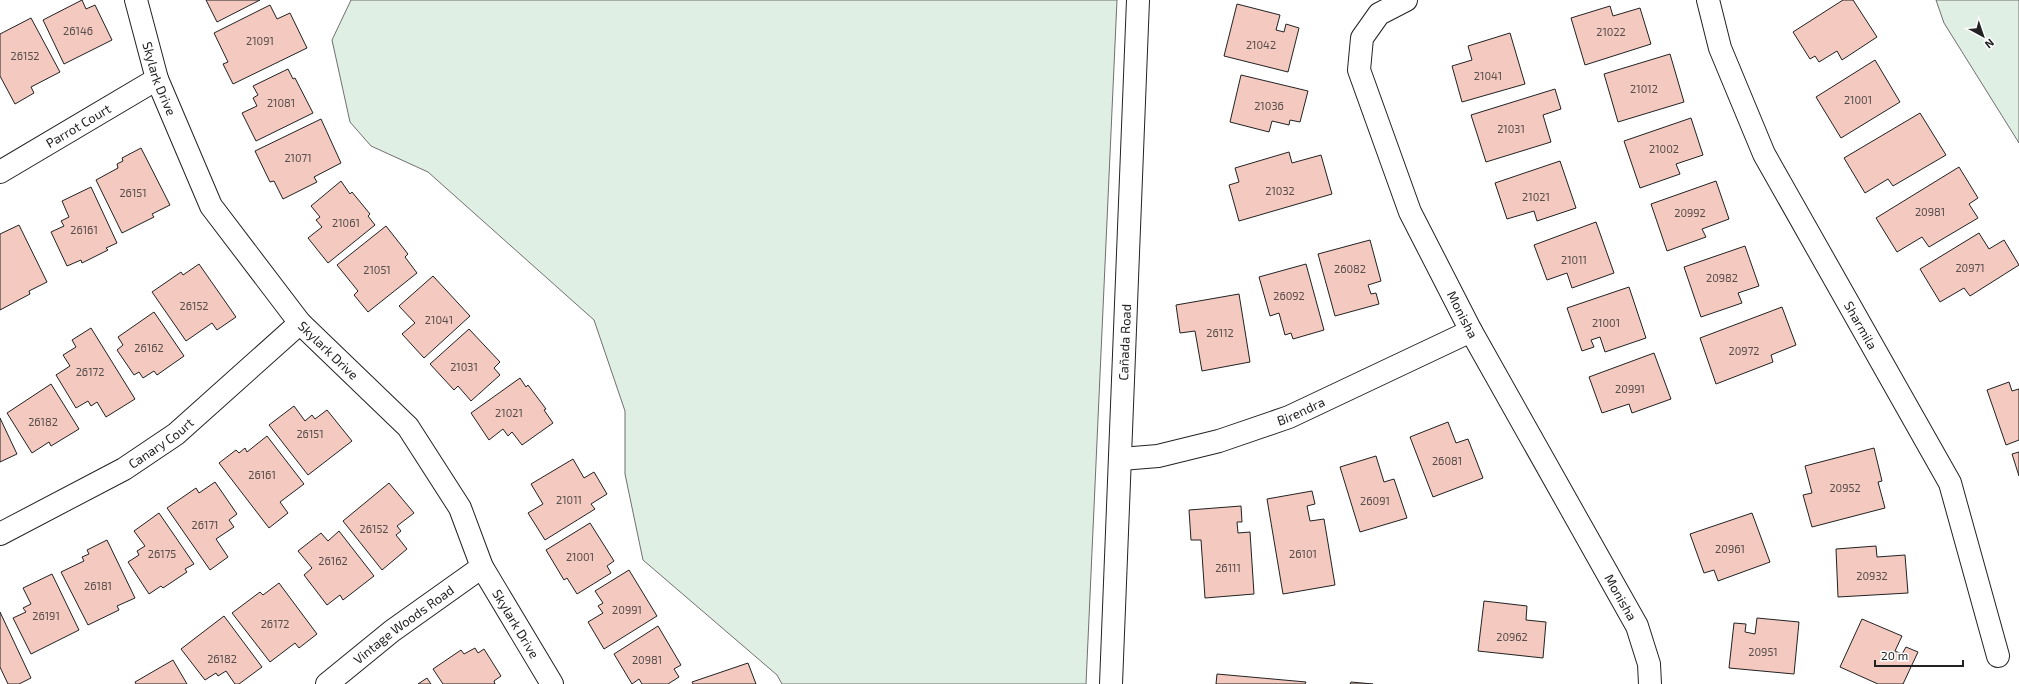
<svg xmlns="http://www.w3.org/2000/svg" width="2019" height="684" font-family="'Exo 2',sans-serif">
<rect width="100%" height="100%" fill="#fff"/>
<g fill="#e0efe3" stroke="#6f6f6f">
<polygon points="351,0 1117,0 1086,684 782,684 777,675 643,560 625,474 625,411 594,320 428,172 371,146 350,122 332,40"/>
<polygon points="1936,0 2019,0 2019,143 1944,23"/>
</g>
<g fill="#f3c9c0" stroke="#222">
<polygon points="82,0 86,9 95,5 112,40 64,64 43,20"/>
<polygon points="206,0 260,0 217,22"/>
<polygon points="1843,0 1853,0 1877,37 1842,60 1837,51 1819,62 1815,56 1810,59 1793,32"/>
<polygon points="1237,4 1280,15 1276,30 1284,32 1286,24 1299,28 1288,72 1224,56"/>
<polygon points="270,5 277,19 290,13 307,48 233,84 223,64 228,62 214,33"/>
<polygon points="1610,6 1613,16 1640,8 1651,44 1585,65 1571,18"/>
<polygon points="31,18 60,72 31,87 34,93 15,104 0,76 0,34"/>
<polygon points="1510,33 1525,84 1462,102 1452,66 1472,60 1468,46"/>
<polygon points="1670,54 1684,102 1618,122 1604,74"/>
<polygon points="1875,60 1900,102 1841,138 1816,97"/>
<polygon points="288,69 293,79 295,78 313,113 256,141 242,113 257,106 253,98 258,95 253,86"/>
<polygon points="1241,75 1308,91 1300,122 1290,120 1289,125 1272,121 1269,132 1230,122"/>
<polygon points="1555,89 1561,109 1543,115 1551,142 1486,162 1471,115"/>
<polygon points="1920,113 1946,155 1893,186 1888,179 1865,193 1844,158"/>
<polygon points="1691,118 1703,155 1676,164 1680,174 1640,188 1624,141"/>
<polygon points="321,119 341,163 314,177 317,182 283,199 274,181 270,182 255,151"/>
<polygon points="141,148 170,205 152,214 154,217 122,233 96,180 118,168 117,164 123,161 122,158"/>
<polygon points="1289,152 1292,163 1321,155 1332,194 1239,221 1229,185 1239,182 1235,168"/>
<polygon points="1560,161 1576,208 1537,221 1534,211 1507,219 1495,183"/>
<polygon points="1959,167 1978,198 1969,204 1978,218 1929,247 1922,237 1897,252 1876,218"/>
<polygon points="341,181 350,194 352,192 370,214 368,216 375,225 328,263 308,238 322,227 316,220 320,217 311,206"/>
<polygon points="1716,181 1729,219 1702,229 1706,237 1667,251 1651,204"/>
<polygon points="91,187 117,243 106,248 108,250 82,263 81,260 67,266 51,232 64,226 61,221 69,217 62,201"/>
<polygon points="1596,222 1614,273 1572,288 1567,273 1547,280 1534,245"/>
<polygon points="19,225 47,282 29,291 30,294 0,310 0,234"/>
<polygon points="386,226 408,254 405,257 417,273 368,312 354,295 358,291 337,265"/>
<polygon points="1979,233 1989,249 2004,240 2019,265 1970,296 1964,288 1940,302 1920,269"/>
<polygon points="1370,240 1381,281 1368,285 1371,294 1376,293 1379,304 1335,316 1318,254"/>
<polygon points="1745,246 1759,286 1738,293 1742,303 1701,317 1684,267"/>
<polygon points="199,264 236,317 217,330 212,323 186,341 152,292 181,272 183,275"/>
<polygon points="1306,264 1324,330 1293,339 1291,333 1285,335 1279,313 1270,316 1259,277"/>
<polygon points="433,276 470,316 424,358 402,334 415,323 399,306"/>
<polygon points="1629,287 1646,338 1605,352 1600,337 1591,340 1594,347 1582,351 1567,308"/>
<polygon points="1239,294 1250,362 1202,371 1195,331 1180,333 1176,305"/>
<polygon points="1782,307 1796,345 1771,355 1773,362 1716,384 1700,338"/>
<polygon points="154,312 184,356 157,375 154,371 143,378 139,372 134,375 117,350 123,345 118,337"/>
<polygon points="91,328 135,399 106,417 97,402 91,406 88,401 76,408 56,375 70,366 63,355 76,347 72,340"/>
<polygon points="469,329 500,362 494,368 500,375 471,401 458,386 454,390 430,364"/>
<polygon points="1654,353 1671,399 1632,413 1629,404 1602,413 1589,377"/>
<polygon points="520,378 526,387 528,385 546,409 544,410 553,423 522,445 512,432 508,436 503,429 489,440 471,413"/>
<polygon points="2009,382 2012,391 2019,389 2019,440 2006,445 1987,390"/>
<polygon points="51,384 79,429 51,446 49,442 32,453 7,413"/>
<polygon points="294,406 305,421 312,415 315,419 327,410 352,441 308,475 269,425"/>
<polygon points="0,418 17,454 0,462"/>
<polygon points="1448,422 1456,443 1468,439 1483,478 1433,497 1410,437"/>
<polygon points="267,436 304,484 280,502 288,513 269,528 219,463 236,450 239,453 245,448 247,452"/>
<polygon points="1874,448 1882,481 1878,482 1885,508 1812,527 1803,495 1812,493 1805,466"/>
<polygon points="2019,452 2019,476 2012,454"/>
<polygon points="1376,456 1384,482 1394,479 1407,518 1360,532 1340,467"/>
<polygon points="573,459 584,478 594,472 607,494 591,504 595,509 545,540 528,513 543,504 531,484"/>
<polygon points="215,482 237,514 229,520 234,527 216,539 228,557 210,570 167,508 196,488 199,493"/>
<polygon points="389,483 414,513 397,526 401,531 396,535 407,549 382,570 343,521"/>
<polygon points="1312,491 1315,504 1307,506 1310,521 1324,519 1335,585 1283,594 1267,499"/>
<polygon points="1241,506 1242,522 1237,522 1238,533 1250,532 1254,594 1205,598 1201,540 1191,540 1189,510"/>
<polygon points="159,513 194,564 185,569 187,572 163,588 161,586 149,594 128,562 139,555 137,551 145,546 134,531"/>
<polygon points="1752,513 1770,562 1718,581 1714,570 1704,573 1690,534"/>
<polygon points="590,523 614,561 607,566 611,573 577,594 567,578 564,580 546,550"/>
<polygon points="339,531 374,576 343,600 340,595 327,605 304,575 312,568 298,551 321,533 328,541"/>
<polygon points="107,540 135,598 117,606 119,610 88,625 61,572 84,561 82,557 89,554 87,550"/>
<polygon points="1876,546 1877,557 1905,555 1908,593 1838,597 1836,549"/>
<polygon points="629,570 657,616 604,649 588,622 603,613 598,606 603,603 595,591"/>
<polygon points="52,574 79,630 31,654 13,618 26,612 23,608 31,604 23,588"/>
<polygon points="279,583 317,634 299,648 295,643 270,662 232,613 260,592 263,595"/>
<polygon points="1484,601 1527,606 1526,620 1546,622 1543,658 1478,651"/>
<polygon points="0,612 31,678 19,684 8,684 0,667"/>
<polygon points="224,616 262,667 239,684 235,684 226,671 218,676 216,673 205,680 181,649"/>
<polygon points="1757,618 1799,622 1794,674 1729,668 1734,623 1746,624 1745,632 1755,634"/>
<polygon points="1862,619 1902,636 1895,651 1902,654 1906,647 1918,652 1903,684 1878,684 1840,667"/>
<polygon points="658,626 681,665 674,669 679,677 668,684 642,684 639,679 632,684 614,654"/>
<polygon points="475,648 478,653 484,649 501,676 494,681 495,684 443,684 433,669 461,650 464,654"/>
<polygon points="173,660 187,684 136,684 135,682"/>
<polygon points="748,663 756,684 693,684 692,682"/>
<polygon points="1217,674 1306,682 1305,684 1216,684"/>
<polygon points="427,678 431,684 418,684"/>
<polygon points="1351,682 1373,684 1350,684"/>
</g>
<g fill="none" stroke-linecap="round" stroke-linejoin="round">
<defs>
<g id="minor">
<path id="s1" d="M136 0 157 79 211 206 300 323 408 427 460 508 482 567 552 684"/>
<path id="s2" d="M1406 0 1379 14 1362 38 1359 70 1410 212 1471 331 1637 626 1649 664 1650 684"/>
<path id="s3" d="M1708 0 1720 48 1764 154 1950 483 1998 656"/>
<path id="s4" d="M0 172 157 79"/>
<path id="s5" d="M1121 459 1158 456 1219 441 1289 417 1471 331"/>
<path id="s6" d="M0 534 124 469 176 434 300 323"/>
<path id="s7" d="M327 684 392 631 482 567"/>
<path id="s8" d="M1111 684 1138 0"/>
</g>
</defs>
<use href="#minor" stroke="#222" stroke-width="24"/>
<use href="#minor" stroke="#fff" stroke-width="22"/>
</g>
<g text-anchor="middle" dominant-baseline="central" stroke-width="3" stroke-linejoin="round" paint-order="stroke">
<g font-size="11" fill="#564c4a">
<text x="78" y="30">26146</text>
<text x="1611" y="31">21022</text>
<text x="260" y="40">21091</text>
<text x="1261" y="44">21042</text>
<text x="25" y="55">26152</text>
<text x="1488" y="75">21041</text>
<text x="1644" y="88">21012</text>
<text x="1858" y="99">21001</text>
<text x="281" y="102">21081</text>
<text x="1269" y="105">21036</text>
<text x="1511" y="128">21031</text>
<text x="1664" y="148">21002</text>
<text x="298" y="157">21071</text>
<text x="1280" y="190">21032</text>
<text x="133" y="192">26151</text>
<text x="1536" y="196">21021</text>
<text x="1930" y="211">20981</text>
<text x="1690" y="212">20992</text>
<text x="346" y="222">21061</text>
<text x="84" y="229">26161</text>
<text x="1574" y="259">21011</text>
<text x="1970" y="267">20971</text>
<text x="1350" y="268">26082</text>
<text x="377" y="269">21051</text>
<text x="1722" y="277">20982</text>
<text x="1289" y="295">26092</text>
<text x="194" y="305">26152</text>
<text x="439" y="319">21041</text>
<text x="1606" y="322">21001</text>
<text x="1220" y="332">26112</text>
<text x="149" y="347">26162</text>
<text x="1744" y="350">20972</text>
<text x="464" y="366">21031</text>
<text x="90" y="371">26172</text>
<text x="1630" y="388">20991</text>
<text x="509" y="412">21021</text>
<text x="43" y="421">26182</text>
<text x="310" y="433">26151</text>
<text x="1447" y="460">26081</text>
<text x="262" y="474">26161</text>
<text x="1845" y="487">20952</text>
<text x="569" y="499">21011</text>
<text x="1375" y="500">26091</text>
<text x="205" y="524">26171</text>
<text x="374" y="528">26152</text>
<text x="1730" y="548">20961</text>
<text x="162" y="553">26175</text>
<text x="1303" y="553">26101</text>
<text x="580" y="556">21001</text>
<text x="333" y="560">26162</text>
<text x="1228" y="567">26111</text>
<text x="1872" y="575">20932</text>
<text x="98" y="585">26181</text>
<text x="627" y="609">20991</text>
<text x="46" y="615">26191</text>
<text x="275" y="623">26172</text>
<text x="1512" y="636">20962</text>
<text x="1763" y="651">20951</text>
<text x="222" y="658">26182</text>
<text x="647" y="659">20981</text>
</g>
<g font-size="13" fill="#222" stroke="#fff">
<text stroke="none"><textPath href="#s1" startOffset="82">Skylark Drive</textPath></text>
<text stroke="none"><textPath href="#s4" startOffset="91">Parrot Court</textPath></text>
<text stroke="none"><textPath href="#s2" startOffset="358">Monisha</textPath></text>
<text stroke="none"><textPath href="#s3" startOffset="361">Sharmila</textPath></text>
<text stroke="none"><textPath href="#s8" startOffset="342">Cañada Road</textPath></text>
<text stroke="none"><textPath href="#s1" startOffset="406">Skylark Drive</textPath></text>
<text stroke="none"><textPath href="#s5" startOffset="187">Birendra</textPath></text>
<text stroke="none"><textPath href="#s6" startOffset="185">Canary Court</textPath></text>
<text stroke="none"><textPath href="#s2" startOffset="682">Monisha</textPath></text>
<text stroke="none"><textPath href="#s1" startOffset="742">Skylark Drive</textPath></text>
<text stroke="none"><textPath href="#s7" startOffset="97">Vintage Woods Road</textPath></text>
</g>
</g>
<g transform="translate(1983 36) rotate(140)" stroke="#ffffff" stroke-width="3" paint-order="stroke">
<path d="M0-3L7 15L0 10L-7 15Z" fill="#222222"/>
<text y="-6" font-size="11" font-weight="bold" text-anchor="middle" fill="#222222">N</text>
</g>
<path d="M1875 660v6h88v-6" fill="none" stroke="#222222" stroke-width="2"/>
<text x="1881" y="660" font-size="12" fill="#222222" stroke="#ffffff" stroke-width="3" paint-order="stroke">20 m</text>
</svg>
